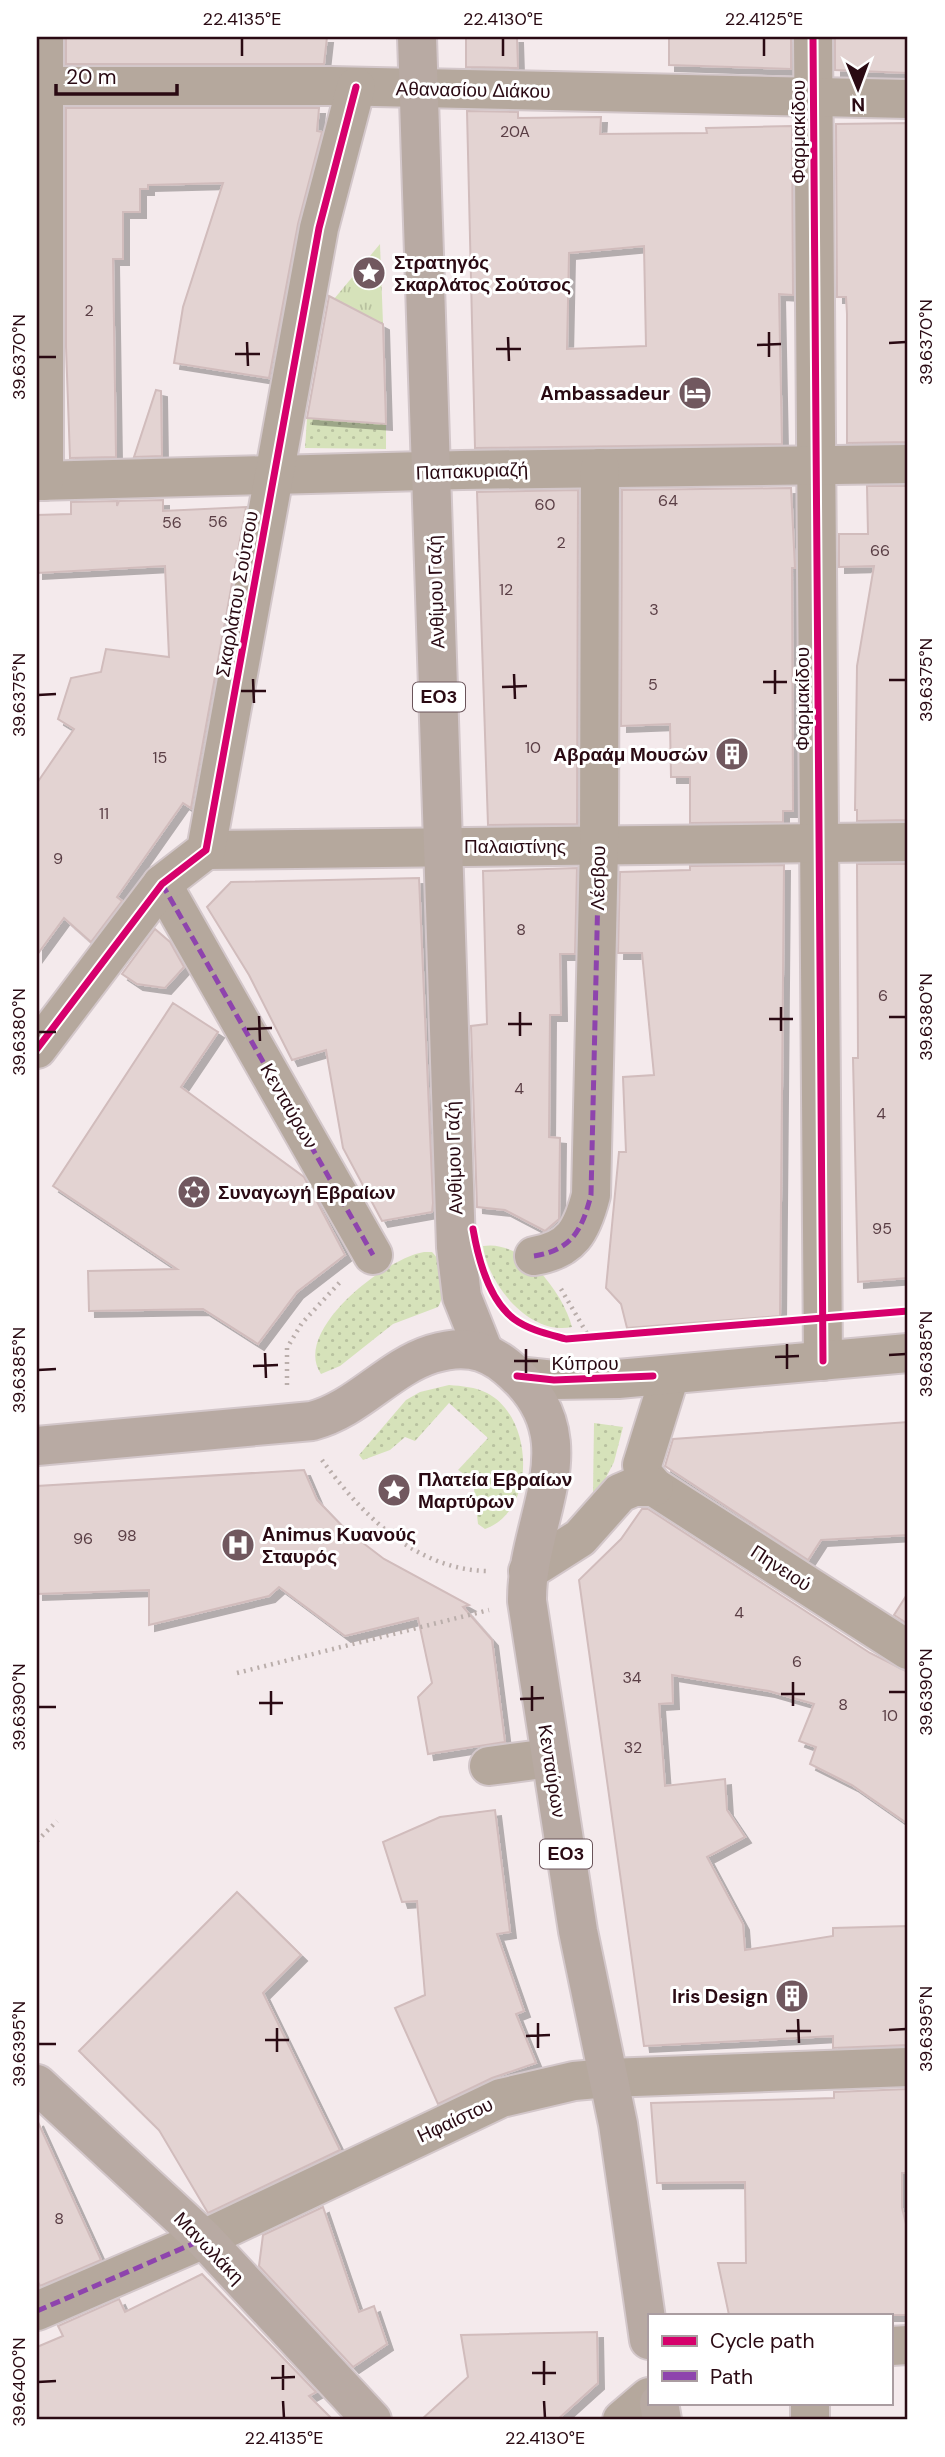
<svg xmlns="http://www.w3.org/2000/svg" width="945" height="2457" font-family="'DM Sans',sans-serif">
<defs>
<pattern id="grass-dots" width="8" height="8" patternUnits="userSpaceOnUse" patternTransform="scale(1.75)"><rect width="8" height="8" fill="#d6e2ba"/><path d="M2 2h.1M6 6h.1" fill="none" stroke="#b8c19f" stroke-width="1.8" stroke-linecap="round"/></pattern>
<pattern id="park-tufts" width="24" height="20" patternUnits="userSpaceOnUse" patternTransform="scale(1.75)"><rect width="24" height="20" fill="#d6e2ba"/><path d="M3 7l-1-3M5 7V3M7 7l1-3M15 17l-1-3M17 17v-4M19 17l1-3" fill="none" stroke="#b8c19f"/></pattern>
<filter id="shadow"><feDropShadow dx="6" dy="6" stdDeviation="0" flood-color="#0004"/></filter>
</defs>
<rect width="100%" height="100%" fill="#f4eaec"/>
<g fill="url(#grass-dots)">
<polygon points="307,418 386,424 386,449 305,448"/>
<path d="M483 1246C523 1239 563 1293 572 1327 530 1336 488 1285 483 1246Z"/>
<path d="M424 1252H432C445 1264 447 1293 438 1307L393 1324 340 1366 321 1374C291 1331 386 1258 424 1252Z"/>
<path d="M449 1385C462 1386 475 1387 487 1393 534 1417 537 1511 485 1529L478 1524 473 1480 458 1470 488 1438 449 1403 415 1441 405 1437 390 1450 363 1460 359 1455 406 1400 420 1392Z"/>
<polygon points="594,1423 623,1427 614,1462 597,1495 593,1494"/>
</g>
<polygon fill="url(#park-tufts)" points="380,244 383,324 334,299"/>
<g fill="#e3d3d2" stroke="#d1bcbc" stroke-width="2" fill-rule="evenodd" filter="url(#shadow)">
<polygon points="66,37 327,37 324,64 66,64"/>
<polygon points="466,37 517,37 518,68 466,67"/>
<polygon points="669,37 791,37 791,69 669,65"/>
<polygon points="835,37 908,37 908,73 835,70"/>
<polygon points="66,108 319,108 317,131 322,132 298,224 269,378 174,363 183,307 223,183 148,185 148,189 140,189 140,212 123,212 123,259 113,259 116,457 70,458 66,347"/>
<path d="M467 111 518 112V118L601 117 600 134 707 133 706 128 792 126 793 295 779 294 782 444 475 448ZM644 246 646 346 567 349 569 253Z"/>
<polygon points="908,123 908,442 847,443 847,314 846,297 837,297 836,124"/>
<polygon points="329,296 383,324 386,424 307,418"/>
<polygon points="156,390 161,391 162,456 134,457"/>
<polygon points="867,486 908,486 908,820 857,821 857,810 855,810 857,666 874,566 839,567 839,534 868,534"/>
<polygon points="791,488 795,568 792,568 793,811 783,811 783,822 690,823 690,777 671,777 670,724 621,726 622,490"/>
<polygon points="578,490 577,824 488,825 477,492"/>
<polygon points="163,500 163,511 246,507 191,808 183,803 117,897 122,901 91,942 64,918 37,955 37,783 74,729 58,719 71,678 101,672 106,649 169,657 165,566 37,573 37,515 71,514 71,502 117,501 117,506 119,501"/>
<polygon points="857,864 908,864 908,1278 858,1282 853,1058 858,1058"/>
<polygon points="784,865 780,1316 627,1328 621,1304 606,1288 619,1152 626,1152 623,1077 654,1075 642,953 618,953 620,872 690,870 690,866"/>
<polygon points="577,868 575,954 560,954 561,1015 550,1015 549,1137 560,1138 559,1219 545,1231 505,1210 477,1207 471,1026 487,1024 483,871"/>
<polygon points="419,878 433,1203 432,1212 382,1221 343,1148 326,1050 292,1060 249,975 207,907 231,882"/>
<polygon points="155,929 170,942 184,967 165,988 137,984 122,974"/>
<polygon points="173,1003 218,1032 181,1087 304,1177 345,1255 297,1292 258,1344 203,1309 89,1311 88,1271 177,1269 53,1186"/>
<polygon points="908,1422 908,1535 821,1540 808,1560 665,1466 673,1439"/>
<polygon points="304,1470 317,1500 346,1530 384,1559 469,1605 463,1607 492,1640 505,1742 428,1754 418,1697 432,1683 418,1618 345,1636 279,1587 269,1596 149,1625 149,1590 37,1594 37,1486"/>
<polygon points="642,1509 648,1509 870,1653 908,1672 908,1824 852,1785 810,1764 816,1747 799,1741 814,1704 769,1691 672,1675 673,1703 659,1704 665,1786 725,1779 727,1810 745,1837 707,1857 743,1924 745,1950 833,1936 833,1928 908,1926 908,2045 833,2048 833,2036 644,2046 579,1580 621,1539"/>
<polygon points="908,1593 908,1624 894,1615"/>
<polygon points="495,1810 510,1932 497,1934 524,2011 516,2014 536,2063 492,2078 438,2104 395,2008 425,1995 417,1901 402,1902 383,1842 440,1817"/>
<polygon points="237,1892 301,1955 263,1993 340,2150 208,2213 159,2130 79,2051"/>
<polygon points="908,2089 908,2173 902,2173 902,2208 908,2232 908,2315 729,2315 718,2263 746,2263 745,2182 657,2183 651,2103 834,2098 834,2092"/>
<polygon points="37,2120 101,2260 40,2286 37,2280"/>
<polygon points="323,2207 359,2312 374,2306 387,2344 353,2367 259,2266 263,2235"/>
<polygon points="202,2274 316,2392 309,2396 333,2420 37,2420 37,2347 63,2336 58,2326 119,2299 125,2312"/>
<polygon points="597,2332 598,2383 557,2420 421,2420 468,2377 461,2335"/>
</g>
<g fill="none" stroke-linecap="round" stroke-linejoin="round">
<defs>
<g id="minor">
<polyline points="813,37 823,1361"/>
<polyline points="37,86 331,86 908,99"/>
<polyline points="37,481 462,470 908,464"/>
<polyline points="44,481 44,37"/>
<polyline points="206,850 908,842"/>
<polyline points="162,884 373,1255"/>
<polyline points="37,1049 162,884 206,850 319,228 356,87"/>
<path d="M534 1256C572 1250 582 1230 591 1195L599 846 600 468"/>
<polyline points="670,1375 642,1465 644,1475 654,1487 908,1650"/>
<polyline points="517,1376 554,1380 618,1379 908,1353"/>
<polyline points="528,1571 580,1538 620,1493 634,1487 654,1487"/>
<polyline points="489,1766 550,1758"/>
<polyline points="37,2311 204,2239 501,2098 574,2081 608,2078 908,2067"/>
<polyline points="891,2346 908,2345"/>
<polyline points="810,2403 810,2420"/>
<polyline points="622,2420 649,2397"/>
</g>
<g id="major">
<polyline points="417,37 456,1247 462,1297 484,1352"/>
<path d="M37 1446 312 1421C358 1409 388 1368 432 1354 461 1345 484 1348 507 1367 594 1437 526 1516 527 1601L578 1931 618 2124 649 2340"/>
<polyline points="37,2084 204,2239 372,2420"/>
<polyline points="659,2403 662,2420"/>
</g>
</defs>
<use href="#minor" stroke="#d3c7ca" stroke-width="42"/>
<use href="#major" stroke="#d3c7ca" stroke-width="42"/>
<g stroke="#baaeab" stroke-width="4.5" stroke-dasharray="2 5" stroke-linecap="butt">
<polyline points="561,1289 589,1337"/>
<polyline points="287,1385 287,1348 302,1323 342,1280"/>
<path d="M322 1460C361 1514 417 1571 489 1571"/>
<polyline points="237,1673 489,1610"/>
<polyline points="37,1841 57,1821"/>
</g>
<use href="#minor" stroke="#b5a89d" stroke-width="38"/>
<use href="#major" stroke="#b8aaa3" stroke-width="38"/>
<g stroke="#8e44ad" stroke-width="5" stroke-dasharray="10 5" stroke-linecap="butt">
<polyline points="162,884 373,1255"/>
<path d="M534 1256C572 1250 582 1230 591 1195L599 846"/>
<polyline points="37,2311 204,2239"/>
</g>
<defs>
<g id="cycleway">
<polyline points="813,37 823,1361"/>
<polyline points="37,1049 162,884 206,850 319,228 356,87"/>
<path d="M473 1229C478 1258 489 1300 514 1319 529 1330 548 1334 566 1339L908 1311"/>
<polyline points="517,1376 554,1380 653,1376"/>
</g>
</defs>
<use href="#cycleway" stroke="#fff" stroke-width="11"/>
<use href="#cycleway" stroke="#d6006c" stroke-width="7"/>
</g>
<path fill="none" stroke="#2a0a13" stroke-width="2.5" d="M242 38V56M503 38V56M764 38V56M769 332V357M508 337 509 361M247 342 248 366M889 343 906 342M757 345 781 344M496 349H521M235 354H260M38 357H56M775 670V694M514 674 515 699M253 679 254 703M889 680H906M763 682H787M502 687 527 686M241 691H266M38 695 56 694M781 1007V1031M520 1012V1036M259 1016 260 1041M889 1017H906M769 1019H793M508 1024H532M247 1029 272 1028M38 1032H56M787 1344V1369M526 1349V1373M265 1353 266 1378M889 1355 906 1354M775 1357 799 1356M514 1361H538M253 1366 278 1365M38 1370 56 1369M793 1682V1706M532 1686V1711M271 1691V1715M889 1692H906M781 1694H805M520 1699 544 1698M259 1703H283M38 1707H56M798 2019 799 2043M538 2023V2048M277 2028V2052M889 2030 906 2029M786 2031H811M526 2036 550 2035M265 2040H289M38 2044H56M544 2361V2385M283 2365V2390M532 2373H556M271 2378 295 2377M38 2382 56 2381M283 2401 284 2418M544 2401 545 2418"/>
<defs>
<symbol id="sight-disc" viewBox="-11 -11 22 22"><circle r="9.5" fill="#71585f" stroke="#fff"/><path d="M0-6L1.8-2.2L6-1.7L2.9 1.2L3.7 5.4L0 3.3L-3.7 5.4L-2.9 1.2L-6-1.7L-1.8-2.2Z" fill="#fff"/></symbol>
<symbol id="hotel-disc" viewBox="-11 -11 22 22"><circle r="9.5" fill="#71585f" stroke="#fff"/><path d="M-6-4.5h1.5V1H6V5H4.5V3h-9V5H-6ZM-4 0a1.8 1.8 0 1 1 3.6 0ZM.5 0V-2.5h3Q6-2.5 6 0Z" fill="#fff"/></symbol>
<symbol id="building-disc" viewBox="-11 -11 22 22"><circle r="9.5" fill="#71585f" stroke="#fff"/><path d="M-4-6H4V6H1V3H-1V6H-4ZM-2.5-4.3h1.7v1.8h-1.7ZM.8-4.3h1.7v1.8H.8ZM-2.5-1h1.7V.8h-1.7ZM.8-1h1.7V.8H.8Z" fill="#fff"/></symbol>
<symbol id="synagogue-disc" viewBox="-11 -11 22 22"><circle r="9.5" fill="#71585f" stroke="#fff"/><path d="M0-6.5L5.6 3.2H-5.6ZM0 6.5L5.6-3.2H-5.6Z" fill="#fff"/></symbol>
<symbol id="hospital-disc" viewBox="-11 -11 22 22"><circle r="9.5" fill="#71585f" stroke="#fff"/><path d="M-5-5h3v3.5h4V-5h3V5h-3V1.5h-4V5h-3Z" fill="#fff"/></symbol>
</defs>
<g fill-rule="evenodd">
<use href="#sight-disc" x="350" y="254" width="38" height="38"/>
<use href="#hotel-disc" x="676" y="374" width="38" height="38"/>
<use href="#building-disc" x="713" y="735" width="38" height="38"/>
<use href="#synagogue-disc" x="175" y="1173" width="38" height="38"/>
<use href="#sight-disc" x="375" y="1471" width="38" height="38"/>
<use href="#hospital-disc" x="219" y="1526" width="38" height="38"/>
<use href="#building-disc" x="773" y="1977" width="38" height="38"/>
</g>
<g text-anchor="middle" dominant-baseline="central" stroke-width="6" stroke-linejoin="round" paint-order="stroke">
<g font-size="16" fill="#5a3e45">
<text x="515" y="131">20A</text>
<text x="89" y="310">2</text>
<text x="668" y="500">64</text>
<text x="545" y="504">60</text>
<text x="218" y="521">56</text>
<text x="172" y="522">56</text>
<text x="561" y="542">2</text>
<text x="880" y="550">66</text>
<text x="506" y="589">12</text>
<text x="654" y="609">3</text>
<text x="653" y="684">5</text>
<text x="533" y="747">10</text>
<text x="160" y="757">15</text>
<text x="104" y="813">11</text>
<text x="58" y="858">9</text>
<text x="521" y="929">8</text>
<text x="883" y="995">6</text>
<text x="519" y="1088">4</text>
<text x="881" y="1113">4</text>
<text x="882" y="1228">95</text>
<text x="127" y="1535">98</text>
<text x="83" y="1538">96</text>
<text x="739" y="1612">4</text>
<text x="797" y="1661">6</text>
<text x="632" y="1677">34</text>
<text x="843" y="1704">8</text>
<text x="890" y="1715">10</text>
<text x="633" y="1747">32</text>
<text x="59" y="2218">8</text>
</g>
<g fill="#fff" stroke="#6a545a" stroke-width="2">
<rect x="413" y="682.5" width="52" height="29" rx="5"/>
<rect x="540" y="1839.5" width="52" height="29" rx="5"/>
</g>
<g font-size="18" font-weight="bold" fill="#2a0a13">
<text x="439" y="697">ΕΟ3</text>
<text x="566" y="1854">ΕΟ3</text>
</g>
<g font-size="19" fill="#2a0a13" stroke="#fff">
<text transform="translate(473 90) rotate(1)">Αθανασίου Διάκου</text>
<text transform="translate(798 132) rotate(-90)">Φαρμακίδου</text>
<text transform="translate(472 471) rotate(-2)">Παπακυριαζή</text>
<text transform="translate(436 592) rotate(-92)">Ανθίμου Γαζή</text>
<text transform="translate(237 594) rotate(-80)">Σκαρλάτου Σούτσου</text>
<text transform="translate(802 699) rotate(-90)">Φαρμακίδου</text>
<text x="515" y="846">Παλαιστίνης</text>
<text transform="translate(598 878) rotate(-89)">Λέσβου</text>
<text transform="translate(289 1106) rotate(60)">Κενταύρων</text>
<text transform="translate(454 1158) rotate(-92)">Ανθίμου Γαζή</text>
<text x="585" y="1363">Κύπρου</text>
<text transform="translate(781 1568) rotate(33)">Πηνειού</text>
<text transform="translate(552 1771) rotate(81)">Κενταύρων</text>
<text transform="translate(455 2120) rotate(-25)">Ηφαίστου</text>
<text transform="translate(209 2248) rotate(46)">Μανωλάκη</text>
</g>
<g font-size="19" font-weight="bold" fill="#2a0a13" stroke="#fff" text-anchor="start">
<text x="394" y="262">Στρατηγός<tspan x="394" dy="22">Σκαρλάτος Σούτσος</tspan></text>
<text x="670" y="393" text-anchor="end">Ambassadeur</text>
<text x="708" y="754" text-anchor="end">Αβραάμ Μουσών</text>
<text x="218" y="1192">Συναγωγή Εβραίων</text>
<text x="418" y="1479">Πλατεία Εβραίων<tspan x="418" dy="22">Μαρτύρων</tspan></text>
<text x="262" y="1534">Animus Κυανούς<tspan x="262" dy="22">Σταυρός</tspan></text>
<text x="768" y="1996" text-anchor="end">Iris Design</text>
</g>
</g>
<rect width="945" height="2457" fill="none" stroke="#ffffff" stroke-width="77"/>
<rect x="648" y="2314" width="245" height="91" fill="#ffffff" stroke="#aa9da1" stroke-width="2"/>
<rect x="662" y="2336" width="35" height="10" fill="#d6006c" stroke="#aa9da1" stroke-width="2"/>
<text x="710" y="2348" font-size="21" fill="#2a0a13">Cycle path</text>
<rect x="662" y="2371" width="35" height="10" fill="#8e44ad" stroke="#aa9da1" stroke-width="2"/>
<text x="710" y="2384" font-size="21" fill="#2a0a13">Path</text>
<g transform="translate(858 88) rotate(179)" stroke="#ffffff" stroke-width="5" paint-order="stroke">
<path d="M0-5L12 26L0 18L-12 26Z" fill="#2a0a13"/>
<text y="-10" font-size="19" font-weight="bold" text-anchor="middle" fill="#2a0a13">N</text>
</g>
<path d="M56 84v10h121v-10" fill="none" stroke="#2a0a13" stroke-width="3.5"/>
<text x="66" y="84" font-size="21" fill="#2a0a13" stroke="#ffffff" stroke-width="5" paint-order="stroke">20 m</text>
<rect x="38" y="38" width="868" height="2380" fill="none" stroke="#2a0a13" stroke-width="2.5"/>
<g font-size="18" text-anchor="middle" fill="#2a0a13">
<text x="242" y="25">22.4135°E</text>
<text x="503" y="25">22.4130°E</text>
<text x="764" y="25">22.4125°E</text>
<text transform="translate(926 342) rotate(-90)" y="6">39.6370°N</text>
<text transform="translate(19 357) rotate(-90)" y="6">39.6370°N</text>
<text transform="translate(926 680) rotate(-90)" y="6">39.6375°N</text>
<text transform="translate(19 695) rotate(-90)" y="6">39.6375°N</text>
<text transform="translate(926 1017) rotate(-90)" y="6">39.6380°N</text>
<text transform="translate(19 1032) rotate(-90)" y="6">39.6380°N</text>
<text transform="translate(926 1354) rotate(-90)" y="6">39.6385°N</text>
<text transform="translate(19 1370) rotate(-90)" y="6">39.6385°N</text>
<text transform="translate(926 1692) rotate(-90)" y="6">39.6390°N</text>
<text transform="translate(19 1707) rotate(-90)" y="6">39.6390°N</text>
<text transform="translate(926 2029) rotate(-90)" y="6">39.6395°N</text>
<text transform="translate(19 2044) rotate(-90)" y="6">39.6395°N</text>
<text transform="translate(19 2382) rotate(-90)" y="6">39.6400°N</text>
<text x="284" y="2444">22.4135°E</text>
<text x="545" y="2444">22.4130°E</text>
</g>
</svg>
